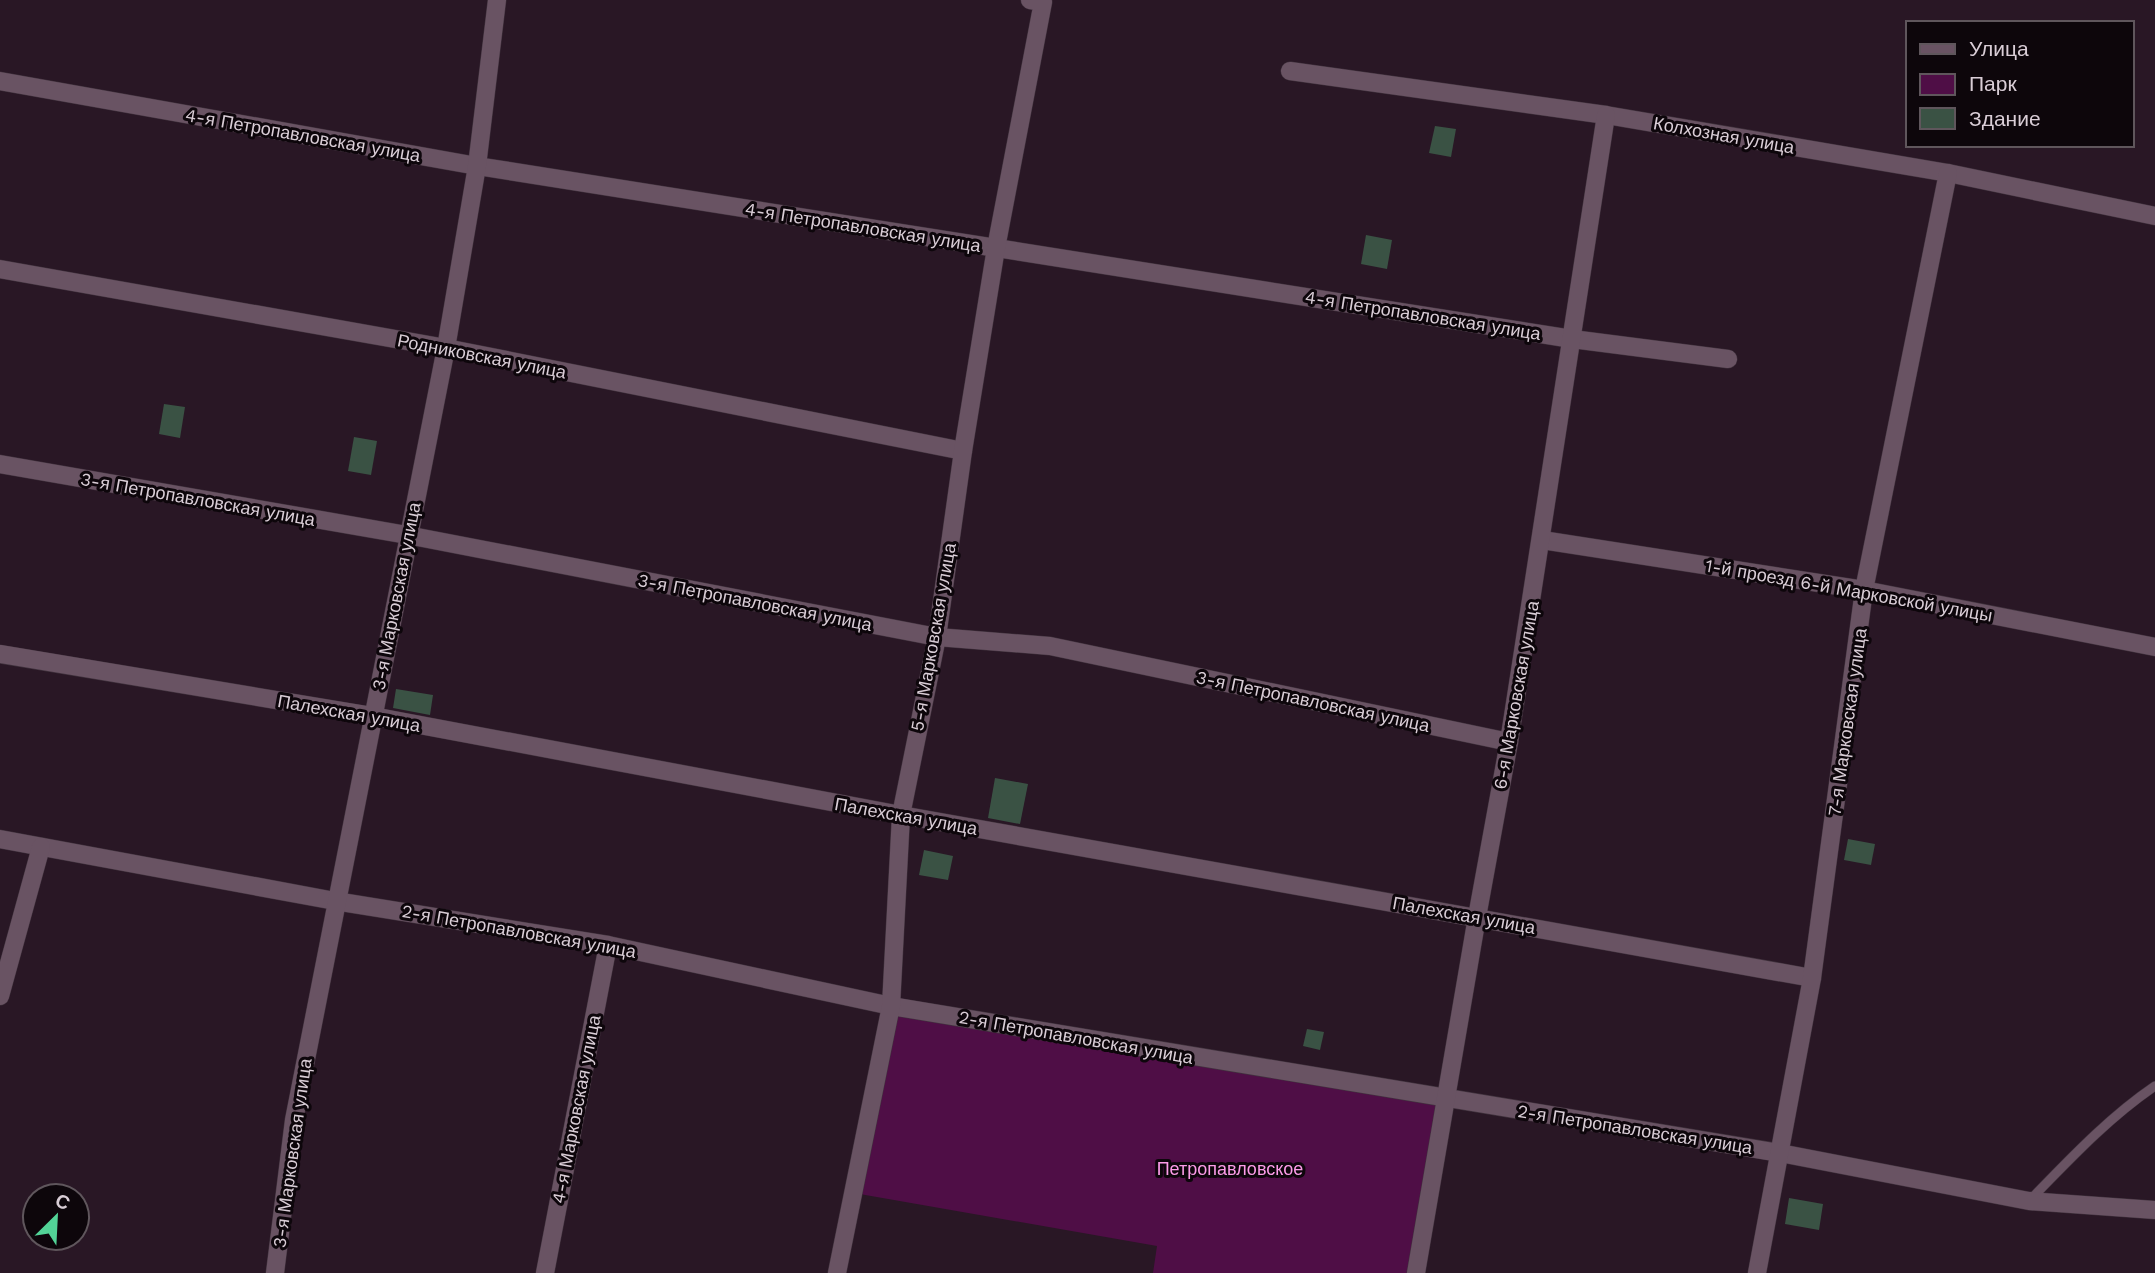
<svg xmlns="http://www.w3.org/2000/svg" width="2155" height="1273" font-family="'Work Sans',sans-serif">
<rect width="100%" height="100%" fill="#291725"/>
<polygon fill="#4f0e46" points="891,1006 1446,1099 1416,1273 1153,1273 1157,1246 854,1193"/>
<g fill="#3a5244">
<polygon points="1435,126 1456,129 1451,157 1429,153"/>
<polygon points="1366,235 1392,240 1387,269 1361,264"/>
<polygon points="164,404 185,407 180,438 159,434"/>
<polygon points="354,437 377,441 371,475 348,471"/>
<polygon points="396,689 433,695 430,715 393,708"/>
<polygon points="995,778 1028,784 1020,824 988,818"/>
<polygon points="1848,839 1875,844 1871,865 1844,860"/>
<polygon points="924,850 953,856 948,880 919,875"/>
<polygon points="1307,1029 1324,1032 1320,1050 1303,1046"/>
<polygon points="1789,1198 1823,1204 1819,1230 1785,1224"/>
</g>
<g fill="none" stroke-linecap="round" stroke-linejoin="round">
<defs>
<path id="lane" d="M2030 1200C2069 1160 2108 1118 2155 1086"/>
<g id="street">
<polyline points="1290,71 1606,115 1948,173 2155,216"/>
<polyline points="0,81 477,166 1572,339 1728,359"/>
<polyline points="0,269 446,348 963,451"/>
<polyline points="0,464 407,535 937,637 1050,646 1509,742"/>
<polyline points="1542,540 1864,590 2155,647"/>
<polyline points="0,654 372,716 901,815 1812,978"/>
<polyline points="0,839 335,901 608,945 891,1006 1780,1153 2029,1201 2155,1210"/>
<polyline points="0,996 41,847"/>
<polyline points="275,1273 294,1120 446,348 477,166 497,0"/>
<polyline points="545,1273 608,945"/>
<polyline points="837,1273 891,1006 901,815 937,637 963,451 996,248 1043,2 1030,0"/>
<polyline points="1416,1273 1477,917 1509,742 1606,115"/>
<polyline points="1757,1273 1812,978 1864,590 1948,173"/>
</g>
</defs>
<use href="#lane" stroke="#41333e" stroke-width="10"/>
<use href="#street" stroke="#41333e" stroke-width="19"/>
<use href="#lane" stroke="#695363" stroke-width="9"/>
<use href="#street" stroke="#695363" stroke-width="18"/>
</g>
<g text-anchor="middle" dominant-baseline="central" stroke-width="6" stroke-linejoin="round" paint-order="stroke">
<g font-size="18" fill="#d9cdd6" stroke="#0d060b">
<text transform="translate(303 135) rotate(10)">4-я Петропавловская улица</text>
<text transform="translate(1724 135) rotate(10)">Колхозная улица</text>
<text transform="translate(863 227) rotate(9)">4-я Петропавловская улица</text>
<text transform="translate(1423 315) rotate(9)">4-я Петропавловская улица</text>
<text transform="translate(482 356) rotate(11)">Родниковская улица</text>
<text transform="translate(198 499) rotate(10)">3-я Петропавловская улица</text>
<text transform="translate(1849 590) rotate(10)">1-й проезд 6-й Марковской улицы</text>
<text transform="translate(396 596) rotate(-79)">3-я Марковская улица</text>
<text transform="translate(755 602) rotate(11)">3-я Петропавловская улица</text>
<text transform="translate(933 637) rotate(-80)">5-я Марковская улица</text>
<text transform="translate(1516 695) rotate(-80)">6-я Марковская улица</text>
<text transform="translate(1313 701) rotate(12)">3-я Петропавловская улица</text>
<text transform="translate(349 713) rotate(10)">Палехская улица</text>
<text transform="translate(1847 722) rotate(-82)">7-я Марковская улица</text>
<text transform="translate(906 816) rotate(10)">Палехская улица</text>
<text transform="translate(1464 915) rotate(10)">Палехская улица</text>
<text transform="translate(519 931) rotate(10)">2-я Петропавловская улица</text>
<text transform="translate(1076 1037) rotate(10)">2-я Петропавловская улица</text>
<text transform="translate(576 1109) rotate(-79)">4-я Марковская улица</text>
<text transform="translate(1635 1129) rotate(9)">2-я Петропавловская улица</text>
<text transform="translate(292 1153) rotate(-82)">3-я Марковская улица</text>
</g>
<g font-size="18" fill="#fc9be8" stroke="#0d060b">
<text x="1230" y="1168">Петропавловское</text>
</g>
</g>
<rect x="1906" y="21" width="228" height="126" fill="#0d060b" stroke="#5f565c" stroke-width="2"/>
<rect x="1920" y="44" width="35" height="10" fill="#695363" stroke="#5f565c" stroke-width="2"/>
<text x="1969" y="56" font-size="21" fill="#d9cdd6">Улица</text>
<rect x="1920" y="74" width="35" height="21" fill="#4f0e46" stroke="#5f565c" stroke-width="2"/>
<text x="1969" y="91" font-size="21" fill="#d9cdd6">Парк</text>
<rect x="1920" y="108" width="35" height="21" fill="#3a5244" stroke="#5f565c" stroke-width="2"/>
<text x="1969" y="126" font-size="21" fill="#d9cdd6">Здание</text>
<g transform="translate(56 1217) rotate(24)"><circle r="33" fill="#0d060b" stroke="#5f565c" stroke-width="2"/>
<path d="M0-5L12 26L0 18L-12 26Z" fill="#52d397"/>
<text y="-10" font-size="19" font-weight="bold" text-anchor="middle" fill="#d9cdd6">С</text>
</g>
</svg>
